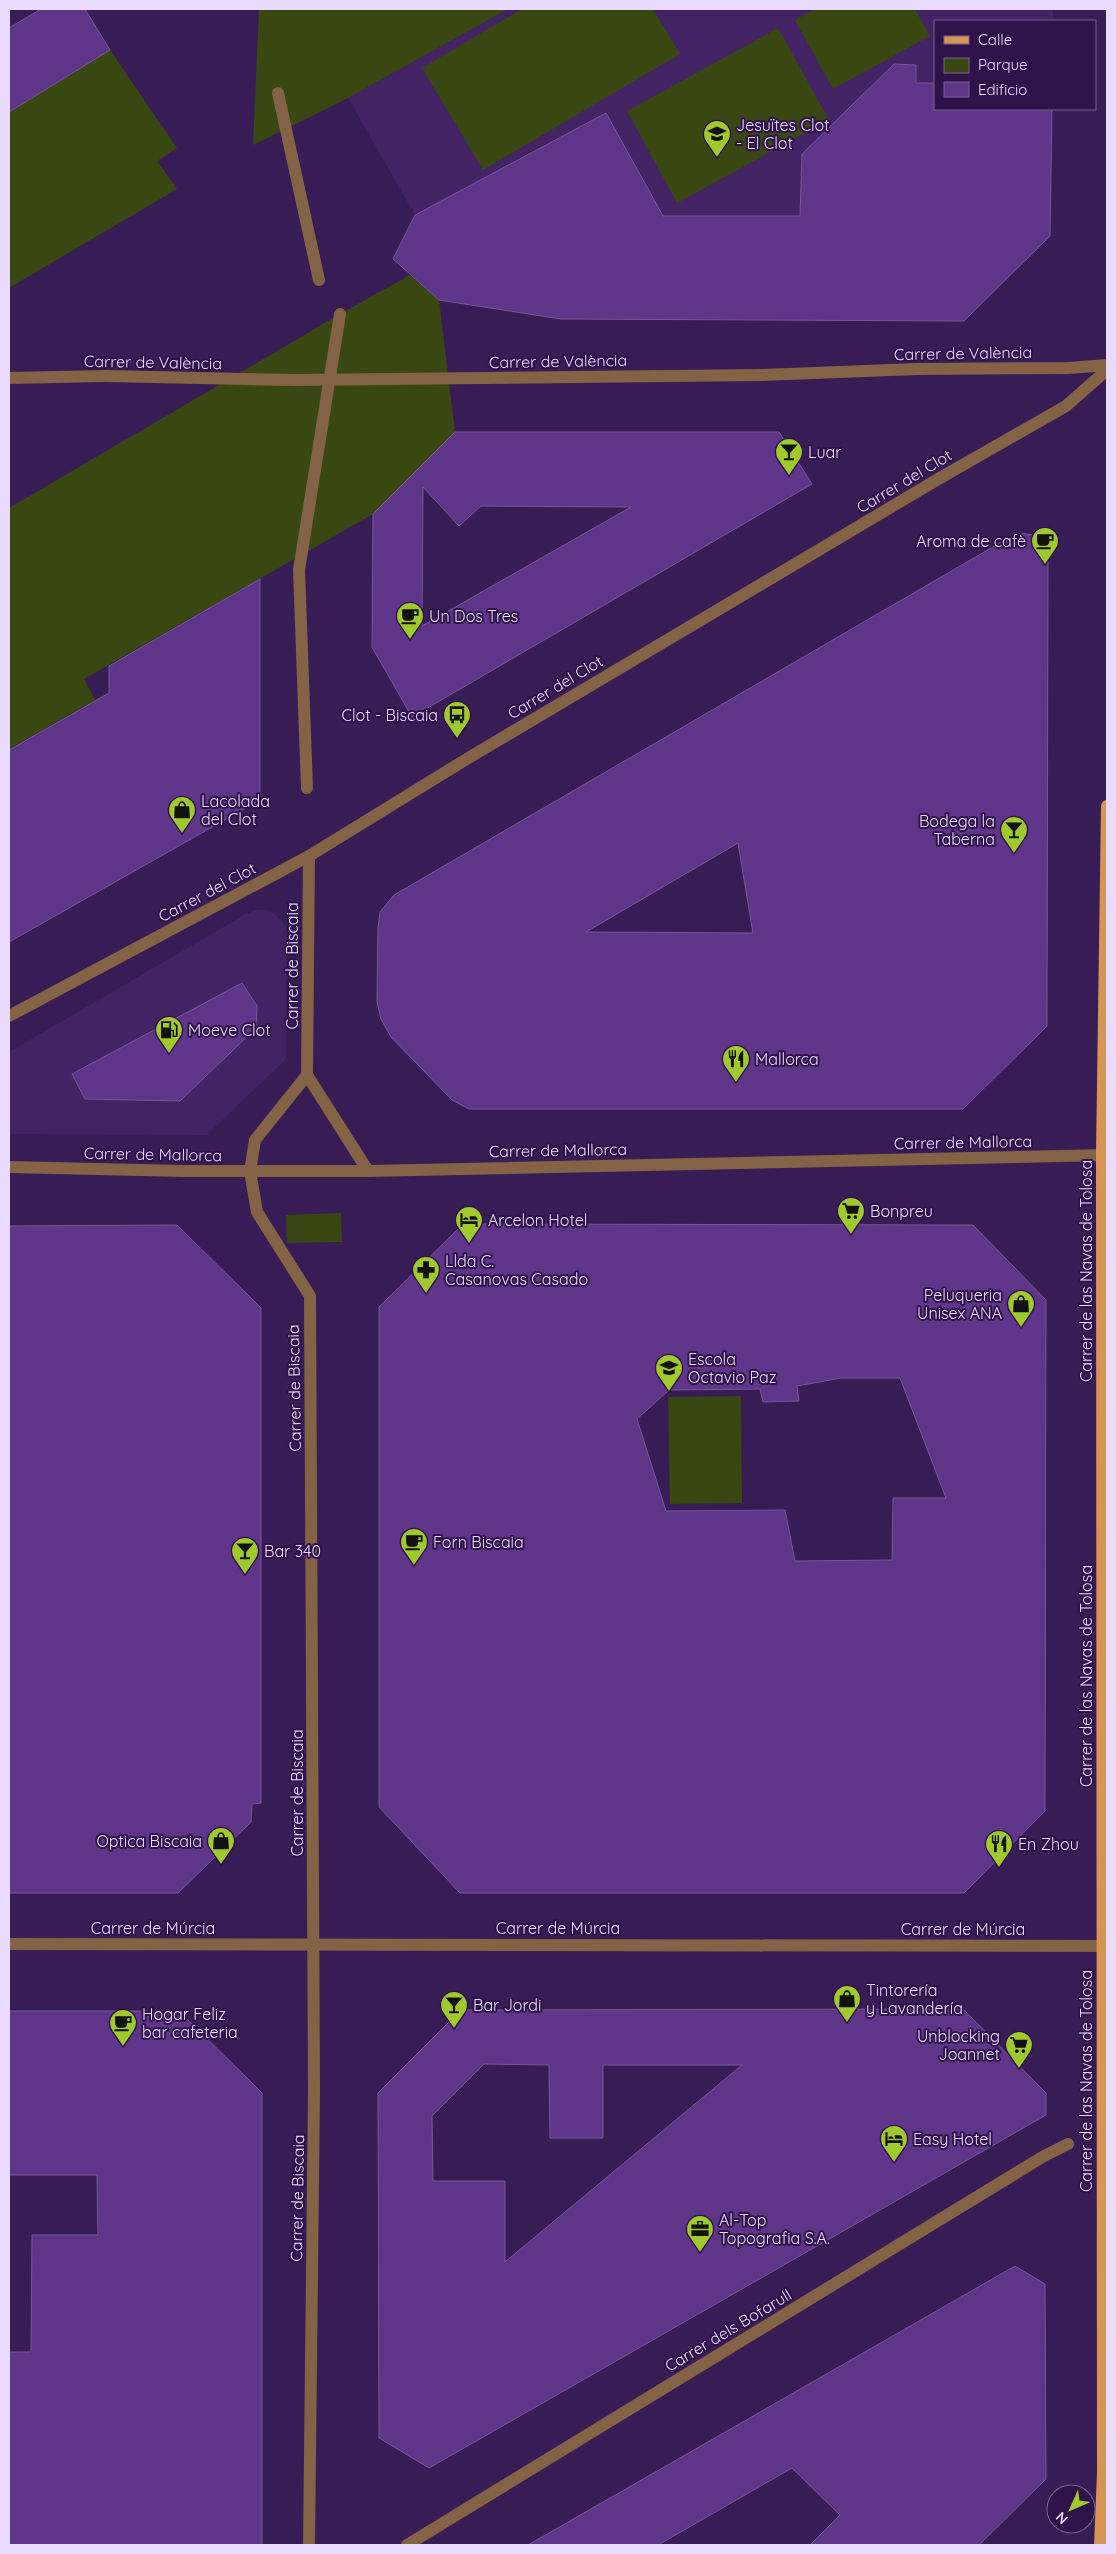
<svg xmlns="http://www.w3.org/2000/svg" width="1116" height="2554" font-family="Quicksand,sans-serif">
<rect width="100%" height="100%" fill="#381c55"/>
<g fill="#432363">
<polygon points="508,9 1053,9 1053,21 935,21 935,109 1052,109 1050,236 964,321 561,319 439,300 393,259 415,215 348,98"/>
<polygon points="256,910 266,910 275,914 286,926 286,1059 207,1135 9,1134 9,1052 244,915"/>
</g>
<g fill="#394812">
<polygon points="259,9 508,9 348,98 253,145"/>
<polygon points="522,9 653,9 680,54 483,170 422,68"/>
<polygon points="815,9 915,9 930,36 833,89 795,20"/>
<polygon points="778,28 829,120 677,203 627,111"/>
<polygon points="110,50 177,148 157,161 177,189 9,288 9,112"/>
<polygon points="410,275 439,300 455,432 373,514 84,679 95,700 9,749 9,508 340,314"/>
<polygon points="341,1213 342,1242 287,1243 286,1215"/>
<polygon points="741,1396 742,1503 670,1504 668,1397"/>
</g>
<g fill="#5e3588" stroke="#755997" fill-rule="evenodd">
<polygon points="41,9 85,9 110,50 9,112 9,28"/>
<polygon points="894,64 916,65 916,83 935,83 935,109 1052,109 1050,236 964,321 561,319 439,300 393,259 415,215 606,113 663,216 800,216 802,154"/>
<path d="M455 432H779L812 484 412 717 372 647 373 514ZM423 487 459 526 481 506 631 507 422 626Z"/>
<path d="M1021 533 1032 535 1041 541 1048 559 1047 1026 963 1109H469L452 1100 391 1037 381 1019 377 1002 378 928 380 912 394 895 1010 537ZM738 843 753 933 586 932Z"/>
<polygon points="260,579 260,800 9,942 9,750 109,693 109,666"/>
<polygon points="242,983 257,1006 256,1028 180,1101 85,1099 72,1074"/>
<path d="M463 1224 973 1225 1046 1300 1045 1811 964 1893H460L379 1807V1307ZM841 1378H900L946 1498H893L892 1560 795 1561 785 1510 666 1511 637 1419 669 1390 760 1389 763 1402 799 1401 797 1386Z"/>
<polygon points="177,1225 261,1308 261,1803 252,1804 251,1822 178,1893 9,1893 9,1226"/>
<path d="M963 2009 1046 2093V2115L429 2468 379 2438 378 2093 461 2010ZM484 2064 549 2065 550 2138H603V2065H742L505 2262V2181H433L432 2116Z"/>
<polygon points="9,2011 179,2011 262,2093 262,2545 9,2545 9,2352 31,2352 32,2235 98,2235 97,2175 9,2175"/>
<polygon points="1015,2266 1045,2284 1046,2479 979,2545 810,2545 840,2515 792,2468 658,2545 528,2545"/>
</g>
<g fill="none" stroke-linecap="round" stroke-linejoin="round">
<g stroke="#836245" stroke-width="12">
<polyline points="278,93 319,280"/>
<polyline points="761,375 917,369 1068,368 1107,365"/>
<polyline points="9,378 106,376"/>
<polyline points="307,788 299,570 340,314"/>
<polyline points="309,856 307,1075 368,1171"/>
<polyline points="9,1016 309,856 470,757 940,478 1066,406 1107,370"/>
<polyline points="307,1075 255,1140 250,1171 257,1212 310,1296 314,2089 309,2545"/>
<polyline points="9,1167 184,1171 368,1171 1107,1155"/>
<polyline points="9,1944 1107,1946"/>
<polyline points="407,2545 1044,2156 1068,2144"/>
</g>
<polyline stroke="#d79555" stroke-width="12" points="1100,2545 1103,2473 1102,1155 1107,806"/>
<polyline stroke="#836245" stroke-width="12" points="106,376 294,380 761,375"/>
</g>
<defs>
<symbol id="school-pin" viewBox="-11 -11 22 30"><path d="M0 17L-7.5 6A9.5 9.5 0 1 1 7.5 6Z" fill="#a0c92b" stroke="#2e1249"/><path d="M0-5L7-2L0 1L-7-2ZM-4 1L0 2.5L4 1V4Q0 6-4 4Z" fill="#111"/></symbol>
<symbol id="bar-pin" viewBox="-11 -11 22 30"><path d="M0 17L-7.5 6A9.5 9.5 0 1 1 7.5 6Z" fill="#a0c92b" stroke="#2e1249"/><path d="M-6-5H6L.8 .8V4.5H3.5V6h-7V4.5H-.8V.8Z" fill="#111"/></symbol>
<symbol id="cafe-pin" viewBox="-11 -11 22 30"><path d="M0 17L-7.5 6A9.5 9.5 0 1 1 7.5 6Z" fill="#a0c92b" stroke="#2e1249"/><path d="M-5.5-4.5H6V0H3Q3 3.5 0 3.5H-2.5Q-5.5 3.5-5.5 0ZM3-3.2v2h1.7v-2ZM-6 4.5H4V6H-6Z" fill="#111"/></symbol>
<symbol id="bus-pin" viewBox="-11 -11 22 30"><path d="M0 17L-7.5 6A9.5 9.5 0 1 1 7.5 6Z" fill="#a0c92b" stroke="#2e1249"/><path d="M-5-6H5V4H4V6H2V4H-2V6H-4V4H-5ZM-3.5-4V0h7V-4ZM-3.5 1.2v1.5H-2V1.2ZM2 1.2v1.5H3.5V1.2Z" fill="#111"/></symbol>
<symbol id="shop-pin" viewBox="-11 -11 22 30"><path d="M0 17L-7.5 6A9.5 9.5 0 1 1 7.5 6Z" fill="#a0c92b" stroke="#2e1249"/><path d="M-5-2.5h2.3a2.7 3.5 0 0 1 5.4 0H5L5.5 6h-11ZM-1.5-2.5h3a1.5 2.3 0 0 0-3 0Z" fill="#111"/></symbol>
<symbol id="fuel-pin" viewBox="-11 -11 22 30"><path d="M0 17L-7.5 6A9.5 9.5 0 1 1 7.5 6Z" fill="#a0c92b" stroke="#2e1249"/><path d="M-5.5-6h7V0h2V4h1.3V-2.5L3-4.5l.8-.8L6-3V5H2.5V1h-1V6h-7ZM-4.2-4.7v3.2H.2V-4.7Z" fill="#111"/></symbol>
<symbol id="restaurant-pin" viewBox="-11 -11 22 30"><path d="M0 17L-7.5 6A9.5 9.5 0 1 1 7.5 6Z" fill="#a0c92b" stroke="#2e1249"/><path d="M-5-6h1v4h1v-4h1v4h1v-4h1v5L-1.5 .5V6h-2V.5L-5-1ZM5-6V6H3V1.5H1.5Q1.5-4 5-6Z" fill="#111"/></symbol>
<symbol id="supermarket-pin" viewBox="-11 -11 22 30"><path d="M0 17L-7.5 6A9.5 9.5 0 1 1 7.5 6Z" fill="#a0c92b" stroke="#2e1249"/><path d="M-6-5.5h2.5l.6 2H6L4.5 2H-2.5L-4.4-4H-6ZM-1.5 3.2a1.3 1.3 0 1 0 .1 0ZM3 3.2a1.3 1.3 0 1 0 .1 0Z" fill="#111"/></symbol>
<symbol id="hotel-pin" viewBox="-11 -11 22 30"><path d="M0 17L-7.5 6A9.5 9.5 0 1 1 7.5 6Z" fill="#a0c92b" stroke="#2e1249"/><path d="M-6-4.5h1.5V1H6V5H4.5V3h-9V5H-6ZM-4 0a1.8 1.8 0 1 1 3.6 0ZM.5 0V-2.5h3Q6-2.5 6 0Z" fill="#111"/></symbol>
<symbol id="pharmacy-pin" viewBox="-11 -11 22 30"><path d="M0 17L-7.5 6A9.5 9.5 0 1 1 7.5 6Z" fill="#a0c92b" stroke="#2e1249"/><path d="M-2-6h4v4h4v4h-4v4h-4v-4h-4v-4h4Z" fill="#111"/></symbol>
<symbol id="office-pin" viewBox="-11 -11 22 30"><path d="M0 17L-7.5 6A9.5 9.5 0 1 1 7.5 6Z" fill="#a0c92b" stroke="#2e1249"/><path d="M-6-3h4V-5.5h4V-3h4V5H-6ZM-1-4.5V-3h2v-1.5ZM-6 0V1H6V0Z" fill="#111"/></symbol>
</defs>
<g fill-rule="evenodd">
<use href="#school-pin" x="701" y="118" width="32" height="43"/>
<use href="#bar-pin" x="773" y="436" width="32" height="43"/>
<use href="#cafe-pin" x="1029" y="525" width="32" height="43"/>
<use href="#cafe-pin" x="394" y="600" width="32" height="43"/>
<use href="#bus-pin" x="441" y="699" width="32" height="43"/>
<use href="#shop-pin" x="166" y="794" width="32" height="43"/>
<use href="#bar-pin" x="998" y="814" width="32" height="43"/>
<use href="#fuel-pin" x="153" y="1014" width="32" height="43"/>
<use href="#restaurant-pin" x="720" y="1043" width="32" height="43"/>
<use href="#supermarket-pin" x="835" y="1195" width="32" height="43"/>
<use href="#hotel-pin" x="453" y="1204" width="32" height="43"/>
<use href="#pharmacy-pin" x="410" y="1254" width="32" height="43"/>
<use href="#shop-pin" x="1005" y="1288" width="32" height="43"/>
<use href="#school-pin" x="653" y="1352" width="32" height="43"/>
<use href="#cafe-pin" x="398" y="1526" width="32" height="43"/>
<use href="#bar-pin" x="229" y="1535" width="32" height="43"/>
<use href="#shop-pin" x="205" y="1825" width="32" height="43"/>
<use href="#restaurant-pin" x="983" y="1828" width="32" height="43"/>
<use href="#shop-pin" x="831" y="1983" width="32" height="43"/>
<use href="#bar-pin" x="438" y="1989" width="32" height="43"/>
<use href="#cafe-pin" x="107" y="2007" width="32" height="43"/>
<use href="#supermarket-pin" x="1003" y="2029" width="32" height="43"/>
<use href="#hotel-pin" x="878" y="2123" width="32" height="43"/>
<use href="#office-pin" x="684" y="2213" width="32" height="43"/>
</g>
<g text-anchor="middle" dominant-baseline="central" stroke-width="4" stroke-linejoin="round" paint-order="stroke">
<g font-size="16" fill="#e9dafe" stroke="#2e1249" text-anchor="start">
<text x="736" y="125">Jesuïtes Clot<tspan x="736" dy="18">- El Clot</tspan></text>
<text x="808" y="452">Luar</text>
<text x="1026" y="541" text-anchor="end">Aroma de cafè</text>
<text x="429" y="616">Un Dos Tres</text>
<text x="438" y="715" text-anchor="end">Clot - Biscaia</text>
<text x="201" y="801">Lacolada<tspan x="201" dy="18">del Clot</tspan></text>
<text x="995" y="821" text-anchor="end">Bodega la<tspan x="995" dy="18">Taberna</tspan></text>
<text x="188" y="1030">Moeve Clot</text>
<text x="755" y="1059">Mallorca</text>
<text x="870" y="1211">Bonpreu</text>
<text x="488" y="1220">Arcelon Hotel</text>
<text x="445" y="1261">Llda C.<tspan x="445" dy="18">Casanovas Casado</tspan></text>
<text x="1002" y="1295" text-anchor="end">Peluqueria<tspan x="1002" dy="18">Unisex ANA</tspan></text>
<text x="688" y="1359">Escola<tspan x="688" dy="18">Octavio Paz</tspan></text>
<text x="433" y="1542">Forn Biscaia</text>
<text x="264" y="1551">Bar 340</text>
<text x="202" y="1841" text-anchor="end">Optica Biscaia</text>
<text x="1018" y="1844">En Zhou</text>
<text x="866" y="1990">Tintorería<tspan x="866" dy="18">y Lavandería</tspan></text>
<text x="473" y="2005">Bar Jordi</text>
<text x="142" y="2014">Hogar Feliz<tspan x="142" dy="18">bar cafeteria</tspan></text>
<text x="1000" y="2036" text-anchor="end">Unblocking<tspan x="1000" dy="18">Joannet</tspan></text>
<text x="913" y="2139">Easy Hotel</text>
<text x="719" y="2220">Al-Top<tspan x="719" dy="18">Topografia S.A.</tspan></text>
</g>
<g font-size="16" fill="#e9dafe" stroke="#2e1249">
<text transform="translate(963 353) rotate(-1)">Carrer de València</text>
<text transform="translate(558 361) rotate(-1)">Carrer de València</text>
<text transform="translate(153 362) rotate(1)">Carrer de València</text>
<text transform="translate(904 481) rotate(-31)">Carrer del Clot</text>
<text transform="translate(555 687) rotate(-31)">Carrer del Clot</text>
<text transform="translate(207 892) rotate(-28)">Carrer del Clot</text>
<text transform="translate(292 966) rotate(-90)">Carrer de Biscaia</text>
<text transform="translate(963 1142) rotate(-1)">Carrer de Mallorca</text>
<text transform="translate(558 1150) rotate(-1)">Carrer de Mallorca</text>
<text transform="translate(153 1154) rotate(1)">Carrer de Mallorca</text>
<text transform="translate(1086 1271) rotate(-90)">Carrer de las Navas de Tolosa</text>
<text transform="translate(294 1388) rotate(-91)">Carrer de Biscaia</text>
<text transform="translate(1086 1676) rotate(-90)">Carrer de las Navas de Tolosa</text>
<text transform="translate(297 1793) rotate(-90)">Carrer de Biscaia</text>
<text x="153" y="1928">Carrer de Múrcia</text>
<text x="558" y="1928">Carrer de Múrcia</text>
<text x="963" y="1929">Carrer de Múrcia</text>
<text transform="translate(1086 2081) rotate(-90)">Carrer de las Navas de Tolosa</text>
<text transform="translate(297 2198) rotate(-89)">Carrer de Biscaia</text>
<text transform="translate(728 2330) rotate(-31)">Carrer dels Bofarull</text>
</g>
</g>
<rect width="1116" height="2554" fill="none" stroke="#e9dafe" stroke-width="20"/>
<rect x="934" y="20" width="162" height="90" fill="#2e1249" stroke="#796291"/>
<rect x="944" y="36" width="25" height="8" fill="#d79555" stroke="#796291"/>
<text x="978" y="45" font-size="15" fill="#e9dafe">Calle</text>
<rect x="944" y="58" width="25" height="15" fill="#394812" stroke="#796291"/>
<text x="978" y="70" font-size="15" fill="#e9dafe">Parque</text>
<rect x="944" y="82" width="25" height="15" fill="#5e3588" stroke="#796291"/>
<text x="978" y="95" font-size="15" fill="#e9dafe">Edificio</text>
<g transform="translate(1071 2509) rotate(225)"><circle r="24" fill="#2e1249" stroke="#796291"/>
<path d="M0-4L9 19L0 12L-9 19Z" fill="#a0c92b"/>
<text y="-8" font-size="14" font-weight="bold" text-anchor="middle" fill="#e9dafe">N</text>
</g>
</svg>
